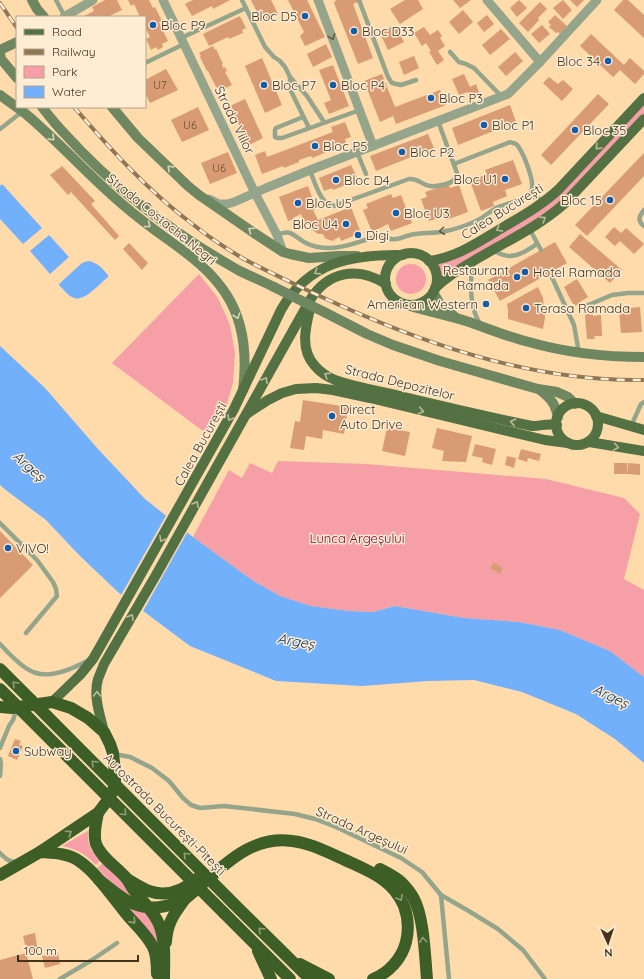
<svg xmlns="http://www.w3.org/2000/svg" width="644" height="979" font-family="Quicksand,sans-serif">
<rect width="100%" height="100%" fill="#ffdbac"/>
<g fill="#f69fa6">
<polygon points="644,98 644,119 564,204 435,288 436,274 432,264 539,205"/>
<circle cx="411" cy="279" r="15"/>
<polygon points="199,274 218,298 230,325 235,353 233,383 226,407 214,426 203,431 112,363"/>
<polygon points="278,461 366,464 546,479 624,498 640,514 624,579 644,590 644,677 610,651 560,630 519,622 464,618 395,606 373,612 349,611 311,606 280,596 252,580 193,537 229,470 242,478 250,463 272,473"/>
<path d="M88 831C88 846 90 850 100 861L96 865C85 854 78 849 62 846Z"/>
<polygon points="103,863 133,893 135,899 115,886 97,868"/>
<polygon points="122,900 149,911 161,951"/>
</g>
<g fill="#72b0fc">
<polygon points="2,184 42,228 23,244 0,219 0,186"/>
<polygon points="49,235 69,257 50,274 30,251"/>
<path d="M88 261C97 262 102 268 108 275V277C100 283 85 302 74 298 68 296 63 289 59 285V284L82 263Z"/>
<polygon points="0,346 45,388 98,449 145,499 193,537 252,580 280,596 311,606 349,611 373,612 395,606 464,618 519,622 560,630 610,651 644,677 644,763 615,739 576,714 522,692 474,680 428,681 362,686 276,681 190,646 119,593 79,555 46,520 7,491 0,485"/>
</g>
<polygon fill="#ffdbac" points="167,514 188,531 142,613 120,597"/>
<g fill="#d89b73">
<polygon points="105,0 117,0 122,10 107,17 82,17 94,11 92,7"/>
<polygon points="128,0 149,0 153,8 155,7 162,21 159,22 168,41 162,44 163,47 158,50 156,47 151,50 146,39 150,37 145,27 145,17 140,17 134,4 131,6"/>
<polygon points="193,0 230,0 213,9 212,6 192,16 185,4"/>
<polygon points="251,0 271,0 278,14 262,22"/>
<polygon points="288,0 307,0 325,37 305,46 300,36 304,32"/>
<polygon points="336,0 357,0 358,2 353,4 373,58 358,64 334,3"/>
<polygon points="405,0 418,0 423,9 400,24 390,9"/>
<polygon points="453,0 471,0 460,8"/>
<polygon points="519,0 527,8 517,17 510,8"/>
<polygon points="563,0 572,10 563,19 553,8"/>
<polygon points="570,0 584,0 577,7"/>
<polygon points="623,0 628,0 644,15 644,38 614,10"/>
<polygon points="540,2 547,9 538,18 539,20 528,32 519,23"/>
<polygon points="463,10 473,22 459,34 449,22"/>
<polygon points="487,15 494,24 484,32 477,23"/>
<polygon points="555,15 567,26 560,34 558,32 556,33 549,27 551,25 548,22"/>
<polygon points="240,16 246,28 242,30 243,33 229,39 228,37 209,46 203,34"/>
<polygon points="395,25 404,42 388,50 380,33"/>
<polygon points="542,25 550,34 539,43 531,34"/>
<polygon points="424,27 430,35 438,30 442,36 440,38 445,46 438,51 444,60 437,65 429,52 431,51 426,43 422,46 414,33"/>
<polygon points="501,29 510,39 490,55 482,45"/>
<polygon points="591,34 624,65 630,58 644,71 644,74 635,84 620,70 613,77 580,46"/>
<polygon points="326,44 332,57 313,67 307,54"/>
<polygon points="213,46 215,50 216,49 223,64 222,64 223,68 225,67 227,71 225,72 232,85 226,88 226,87 218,91 208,71 207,71 200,57 201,56 199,53"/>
<polygon points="515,52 523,61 506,76 498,67"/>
<polygon points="414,56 419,68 404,75 399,62"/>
<polygon points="262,58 282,105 265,113 245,66"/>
<polygon points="333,65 349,106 329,114 324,103 331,100 319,70"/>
<polygon points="166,69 178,90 150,103 145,93 145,80"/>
<polygon points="382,74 395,107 440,90 446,105 396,124 393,116 380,122 364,81"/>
<polygon points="464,74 470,87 476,84 480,95 471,99 468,92 459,95 452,79"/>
<polygon points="549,77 558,84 563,80 573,89 562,101 543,83"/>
<polygon points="598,94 609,104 551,165 541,155"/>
<polygon points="245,99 263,138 249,145 230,106"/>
<polygon points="510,105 516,122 458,145 452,128"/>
<polygon points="198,107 209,130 182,142 171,120"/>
<polygon points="345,122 351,137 345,139 346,143 326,150 327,152 312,158 311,156 299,160 299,162 284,168 283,166 262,174 255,155 265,151 267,157 333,132 331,127"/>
<polygon points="428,134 434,148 376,171 370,156"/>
<polygon points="228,152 237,173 210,184 201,163"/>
<polygon points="644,153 644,176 587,236 575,225"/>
<polygon points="513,160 522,184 505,190 507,196 493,202 494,206 481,211 470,181 487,174 485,170"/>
<polygon points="351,165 357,177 347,181 348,184 333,190 332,188 324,191 319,178"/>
<polygon points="62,166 95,201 91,204 119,236 115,240 71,192 68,195 50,175"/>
<polygon points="449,184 450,188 459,185 468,212 446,220 445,216 429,221 421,199 427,197 425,192"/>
<polygon points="308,186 316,209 313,210 318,220 351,207 361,233 341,241 340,237 335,239 334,241 329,240 325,238 323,234 318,234 311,229 307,222 304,223 301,214 293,218 294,219 288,221 279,197"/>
<polygon points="391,194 393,198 401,195 412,223 391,231 388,224 372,232 363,210 368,208 366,204"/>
<polygon points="614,227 621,233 626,228 644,244 634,254 620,241 615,246 605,237"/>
<polygon points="580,234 622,270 610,283 569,247"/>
<polygon points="555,242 567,263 500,301 488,280"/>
<polygon points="129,243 148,263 142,270 123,249"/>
<polygon points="577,279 588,297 580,302 581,303 575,306 575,304 573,304 564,287"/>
<polygon points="538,287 543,298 544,307 545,318 543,329 508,319 508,310 507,304"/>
<polygon points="640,307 642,332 621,333 619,309"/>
<polygon points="593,313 593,316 601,315 602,336 594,336 595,339 587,339 585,316 586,314"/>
<polygon points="303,400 348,407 344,434 323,430 322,439 306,436 304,450 290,448 295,421 300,422"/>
<polygon points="387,428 410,432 405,456 382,451"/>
<polygon points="437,428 472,436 466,462 442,461 444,451 432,448"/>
<polygon points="475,444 496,449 492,465 482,462 483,458 472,456"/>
<polygon points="521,449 541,454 539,461 528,458 527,462 518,459"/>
<polygon points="507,456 516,458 514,468 505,465"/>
<rect x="614" y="463" width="13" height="11"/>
<polygon points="628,463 640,464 640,475 627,474"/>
<polygon points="0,531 33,565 0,598"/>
<polygon points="494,563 503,568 500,574 490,568"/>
<polygon points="15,739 21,741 19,745 23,746 17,760 8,756"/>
<polygon points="35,933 38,951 27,953 23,936"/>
<polygon points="58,952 60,964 45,968 42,956"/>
<polygon points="26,953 33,979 0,979 0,960"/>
</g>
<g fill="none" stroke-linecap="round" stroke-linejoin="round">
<g stroke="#94a58b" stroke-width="4.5">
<polyline points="56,0 65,17"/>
<polyline points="242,0 265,47 274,57 280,61 285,67 290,77 307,96 324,122"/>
<polyline points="359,0 388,77 392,83 401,85 416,80"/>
<polyline points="181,38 246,8"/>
<polyline points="450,52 459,62 466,64 474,68 502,97"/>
<polyline points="145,63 184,44"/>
<polyline points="290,77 290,85 291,91 309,128"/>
<polyline points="303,117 276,128 275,130 275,137 278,138 282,138 360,110"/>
<polyline points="0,129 23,111"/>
<polyline points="357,152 366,174"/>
<path d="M310 170C313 179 320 200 328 204 330 205 332 205 334 206L409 179C419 178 421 185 430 186 436 187 451 184 455 179 457 177 457 176 457 173L438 121"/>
<polyline points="529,195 544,201"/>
<path d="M644 210C639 216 637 221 644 226"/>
<polyline points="529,228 541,250"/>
<path d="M277 235C292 228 294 237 306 243 313 247 323 248 330 248 346 248 357 242 372 238 380 236 388 240 396 239 401 239 405 236 410 235 422 232 435 234 446 231 457 229 474 223 483 217 488 214 493 209 498 207 506 204 524 200 529 195 534 190 532 183 531 177 529 169 522 149 516 144 514 143 512 143 510 142L454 164"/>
<path d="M493 251C498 253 503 255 508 256 518 257 529 249 537 244"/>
<path d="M473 263C470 282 469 306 480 324"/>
<polyline points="550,273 574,325 579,353"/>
<polyline points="586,306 612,295 628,293 644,293"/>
<polyline points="631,426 641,404 644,402"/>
<polyline points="0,523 37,560 53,582 56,589 57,596 26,633"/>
<path d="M0 644C9 654 24 670 36 673 52 678 74 668 87 661"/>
<polyline points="0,748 9,726 13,720 15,714 13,710"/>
<polyline points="114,754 130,757 152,768 169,781 183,798 191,805 200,808 224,806 295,814 315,819 336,827 401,858 422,872 441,895 467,910 498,929 523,950 545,979"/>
<polyline points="0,759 1,764 0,776"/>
<path d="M0 853C5 858 10 863 17 862"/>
<polyline points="441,895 449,979"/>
<polyline points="60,979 92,960 117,943"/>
</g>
<g stroke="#94a58b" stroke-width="9">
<polyline points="163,0 255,193 277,235 283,252"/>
<polyline points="318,0 373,146"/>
<polyline points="487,0 540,62"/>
<polyline points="64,17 93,0"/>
<polyline points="209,199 219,204 227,204 234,202 266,188 310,170 508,94 540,62 597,0"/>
</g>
<g stroke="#6f8761" stroke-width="10">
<polyline points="32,0 37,9 44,17"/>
<polyline points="0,50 17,42"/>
<polyline points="0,54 1,59 17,78"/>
<path d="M0 95C9 102 19 108 27 115 60 143 89 176 122 204 137 217 153 229 170 241 191 256 212 272 226 294 245 323 247 357 243 390"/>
<path d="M42 107C49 116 56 125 64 133 113 187 174 234 238 270 250 276 262 281 274 287"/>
<polyline points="112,107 138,138 188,186 199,195 254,233 283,252 290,254 309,258 339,256 357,256"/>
<polyline points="433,292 441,306 454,316"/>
<path d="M407 305C426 311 446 315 466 321 487 328 508 337 529 342 567 353 605 357 644 357"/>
<polyline points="326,313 367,334 393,345 440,361 538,389 557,392 568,397 575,404"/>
<path d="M540 390C551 399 555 403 558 417"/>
</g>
<g stroke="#547143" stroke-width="10">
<circle cx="411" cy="279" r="26"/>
<path d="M429 261C458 257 478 242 502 228 522 216 542 205 559 189L644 98"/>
<path d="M435 288C447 277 461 268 475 260 505 242 538 227 564 204L644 119"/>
<path d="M311 305C306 325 299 349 315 366 320 372 328 377 335 380 357 388 381 391 404 397 446 407 489 417 532 426 542 426 546 423 557 425"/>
<circle cx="577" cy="424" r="21"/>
<polyline points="248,413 268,400 282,393 296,389 316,388 333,390 370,398 545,440 568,443"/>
<polyline points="596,416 644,430"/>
<polyline points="589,442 644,451"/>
<path d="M52 702 80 675 93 659 101 645 234 409 281 310C308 262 352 254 403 255"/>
<path d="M104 732C100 715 93 696 98 679 100 674 102 669 104 664L156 575 310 300C328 271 358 266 386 284"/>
</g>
<g stroke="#3d5e27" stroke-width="12">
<polyline points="0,669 31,700"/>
<polyline points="0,707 12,708 52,702 71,708 88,718 104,732 110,744 113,753 115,772 115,782 113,791 107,801 98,813 40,852 0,875"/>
<path d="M98 813C96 823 93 834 96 844 101 858 117 867 127 879 129 882 131 886 133 889 142 901 153 910 159 924 166 942 164 960 164 979"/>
<path d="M40 852C52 853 68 853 79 861 97 873 113 898 128 916 137 926 147 935 153 947 157 955 157 965 157 974"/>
<path d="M380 869C387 873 394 876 401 882 406 887 411 893 414 899 424 918 425 957 427 979"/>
<path d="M127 879C134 883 142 888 149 891 168 898 184 890 198 878"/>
<path d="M99 880C110 888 121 899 134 904 149 910 164 908 178 902 181 900 184 899 186 898 191 894 196 890 200 886 226 863 254 835 292 841 310 843 327 852 343 859 368 871 392 878 404 906 408 917 409 930 406 942 402 958 389 973 373 979"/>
<polyline points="233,903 310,979"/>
<polyline points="224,913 290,979"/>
<path d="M166 942C167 923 174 914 185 899"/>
<polyline points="258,951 271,979"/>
<polyline points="300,964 329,979"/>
</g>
<defs>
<g id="rail">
<polyline points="0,3 17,28"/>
<path d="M74 107C111 150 149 192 195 226 210 238 227 249 244 259 266 271 289 281 311 292 415 341 528 382 644 380"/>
</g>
</defs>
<use href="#rail" stroke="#8f7654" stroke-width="4"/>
<use href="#rail" stroke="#feecd5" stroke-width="2.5" stroke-dasharray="8" stroke-linecap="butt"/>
<polyline stroke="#6f8761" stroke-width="10" points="274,287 326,313"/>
<g stroke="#3d5e27" stroke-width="12">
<polyline points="0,689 224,913"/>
<polyline points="31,700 233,903"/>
</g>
</g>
<defs><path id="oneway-chevron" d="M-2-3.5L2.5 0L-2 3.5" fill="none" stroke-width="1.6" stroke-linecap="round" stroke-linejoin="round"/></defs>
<g stroke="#605b42">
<use href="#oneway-chevron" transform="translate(332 37) rotate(69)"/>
<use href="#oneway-chevron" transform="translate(442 231) rotate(173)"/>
</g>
<g stroke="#dad3b8">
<use href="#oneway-chevron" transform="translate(52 138) rotate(44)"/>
<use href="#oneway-chevron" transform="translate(170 168) rotate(-136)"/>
<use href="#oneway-chevron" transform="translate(148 225) rotate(37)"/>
<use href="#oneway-chevron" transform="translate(251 230) rotate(-146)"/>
<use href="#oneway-chevron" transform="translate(237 316) rotate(71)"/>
</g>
<g stroke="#babb9b">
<use href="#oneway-chevron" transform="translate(598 147) rotate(133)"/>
<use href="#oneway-chevron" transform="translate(543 219) rotate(-33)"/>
<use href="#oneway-chevron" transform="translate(499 229) rotate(149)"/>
<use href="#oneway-chevron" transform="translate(317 272) rotate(148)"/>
<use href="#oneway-chevron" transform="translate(327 375) rotate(-148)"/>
<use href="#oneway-chevron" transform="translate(265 380) rotate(-61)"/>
<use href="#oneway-chevron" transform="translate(421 411) rotate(13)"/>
<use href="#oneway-chevron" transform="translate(230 418) rotate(119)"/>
<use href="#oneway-chevron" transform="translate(513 422) rotate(-168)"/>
<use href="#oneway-chevron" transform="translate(616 447) rotate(10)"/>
<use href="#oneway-chevron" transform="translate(196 504) rotate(-61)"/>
<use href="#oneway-chevron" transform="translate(162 539) rotate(120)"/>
<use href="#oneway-chevron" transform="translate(131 617) rotate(-60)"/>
<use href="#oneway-chevron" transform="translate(97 694) rotate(-90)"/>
</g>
<g stroke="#949e75">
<use href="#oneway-chevron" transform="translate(15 684) rotate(-135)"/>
<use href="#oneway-chevron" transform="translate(94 763) rotate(-135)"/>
<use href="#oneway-chevron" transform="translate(124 813) rotate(45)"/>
<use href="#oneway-chevron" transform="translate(69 833) rotate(-34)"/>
<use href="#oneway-chevron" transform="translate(186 855) rotate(-135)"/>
<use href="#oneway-chevron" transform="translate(400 898) rotate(61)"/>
<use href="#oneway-chevron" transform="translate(133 921) rotate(48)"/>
<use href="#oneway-chevron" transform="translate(261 930) rotate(-135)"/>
<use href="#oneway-chevron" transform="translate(423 940) rotate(-95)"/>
</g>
<g fill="#125cac" stroke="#feecd5" stroke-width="1.5">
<circle cx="305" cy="16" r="4"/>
<circle cx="153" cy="25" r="4"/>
<circle cx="354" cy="31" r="4"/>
<circle cx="608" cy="61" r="4"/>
<circle cx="264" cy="85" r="4"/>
<circle cx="333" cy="85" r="4"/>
<circle cx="431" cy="98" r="4"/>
<circle cx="484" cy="125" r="4"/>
<circle cx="575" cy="130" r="4"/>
<circle cx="315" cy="146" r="4"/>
<circle cx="402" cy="152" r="4"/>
<circle cx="505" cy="179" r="4"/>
<circle cx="336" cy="180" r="4"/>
<circle cx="610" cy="200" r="4"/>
<circle cx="298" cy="203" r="4"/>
<circle cx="396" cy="213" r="4"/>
<circle cx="346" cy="224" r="4"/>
<circle cx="358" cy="235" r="4"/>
<circle cx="525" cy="272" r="4"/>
<circle cx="517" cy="277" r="4"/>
<circle cx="486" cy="304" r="4"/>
<circle cx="526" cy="308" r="4"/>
<circle cx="332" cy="416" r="4"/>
<circle cx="8" cy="548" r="4"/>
<circle cx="16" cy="751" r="4"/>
</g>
<g text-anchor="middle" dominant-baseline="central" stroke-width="3" stroke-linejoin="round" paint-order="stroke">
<g font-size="11" fill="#694d30">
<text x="160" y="85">U7</text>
<text x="190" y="125">U6</text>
<text x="219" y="168">U6</text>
</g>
<g font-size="13" fill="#44331a" stroke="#feecd5" text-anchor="start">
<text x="297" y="16" text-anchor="end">Bloc D5</text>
<text x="161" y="25">Bloc P9</text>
<text x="362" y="31">Bloc D33</text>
<text x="600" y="61" text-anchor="end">Bloc 34</text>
<text x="272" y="85">Bloc P7</text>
<text x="341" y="85">Bloc P4</text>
<text x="439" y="98">Bloc P3</text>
<text x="492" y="125">Bloc P1</text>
<text x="583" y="130">Bloc 35</text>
<text x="323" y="146">Bloc P5</text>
<text x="410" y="152">Bloc P2</text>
<text x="497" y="179" text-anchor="end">Bloc U1</text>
<text x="344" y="180">Bloc D4</text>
<text x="602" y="200" text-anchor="end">Bloc 15</text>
<text x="306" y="203">Bloc U5</text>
<text x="404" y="213">Bloc U3</text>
<text x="338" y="224" text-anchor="end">Bloc U4</text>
<text x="366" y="235">Digi</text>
<text x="509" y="270" text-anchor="end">Restaurant<tspan x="509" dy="15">Ramada</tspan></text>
<text x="533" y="272">Hotel Ramada</text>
<text x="478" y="304" text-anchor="end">American Western</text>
<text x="534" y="308">Terasa Ramada</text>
<text x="340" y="409">Direct<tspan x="340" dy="15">Auto Drive</tspan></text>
<text x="16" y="548">VIVO!</text>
<text x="24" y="751">Subway</text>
</g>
<g font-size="13" fill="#44331a" stroke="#feecd5">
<text transform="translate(235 120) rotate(64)">Strada Viilor</text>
<text transform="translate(502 211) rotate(-32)">Calea București</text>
<text transform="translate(162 219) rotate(39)">Strada Costache Negri</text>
<text transform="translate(400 382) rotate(14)">Strada Depozitelor</text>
<text transform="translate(200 444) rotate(-61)">Calea București</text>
<text transform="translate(165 814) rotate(45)">Autostrada București-Pitești</text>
<text transform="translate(362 830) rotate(24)">Strada Argeșului</text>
</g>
<g font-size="13" fill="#88042c" stroke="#feecd5">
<text x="357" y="538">Lunca Argeșului</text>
</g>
<g font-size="14" font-style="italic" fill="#022d5b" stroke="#feecd5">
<text transform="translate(29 466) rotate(41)">Argeș</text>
<text transform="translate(296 641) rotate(10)">Argeș</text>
<text transform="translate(611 696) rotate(26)">Argeș</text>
</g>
</g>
<rect x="16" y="16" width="130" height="92" fill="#feecd5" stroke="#b4a28a"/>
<rect x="24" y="29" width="20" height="6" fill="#547143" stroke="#b4a28a"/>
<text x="52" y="36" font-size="12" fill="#44331a">Road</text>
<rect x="24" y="49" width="20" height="6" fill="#8f7654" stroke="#b4a28a"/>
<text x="52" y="56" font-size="12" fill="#44331a">Railway</text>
<rect x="24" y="66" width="20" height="12" fill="#f69fa6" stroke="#b4a28a"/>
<text x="52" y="76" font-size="12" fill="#44331a">Park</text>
<rect x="24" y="86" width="20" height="12" fill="#72b0fc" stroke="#b4a28a"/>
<text x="52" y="96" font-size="12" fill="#44331a">Water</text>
<g transform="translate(608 943) rotate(177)" stroke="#feecd5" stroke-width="3" paint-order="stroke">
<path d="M0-3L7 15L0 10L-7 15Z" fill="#44331a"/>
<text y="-6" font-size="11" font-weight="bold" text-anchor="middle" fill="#44331a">N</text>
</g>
<path d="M18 955v6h120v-6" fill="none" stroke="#44331a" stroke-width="2"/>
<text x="24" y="955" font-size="12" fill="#44331a" stroke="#feecd5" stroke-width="3" paint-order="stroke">100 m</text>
</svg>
